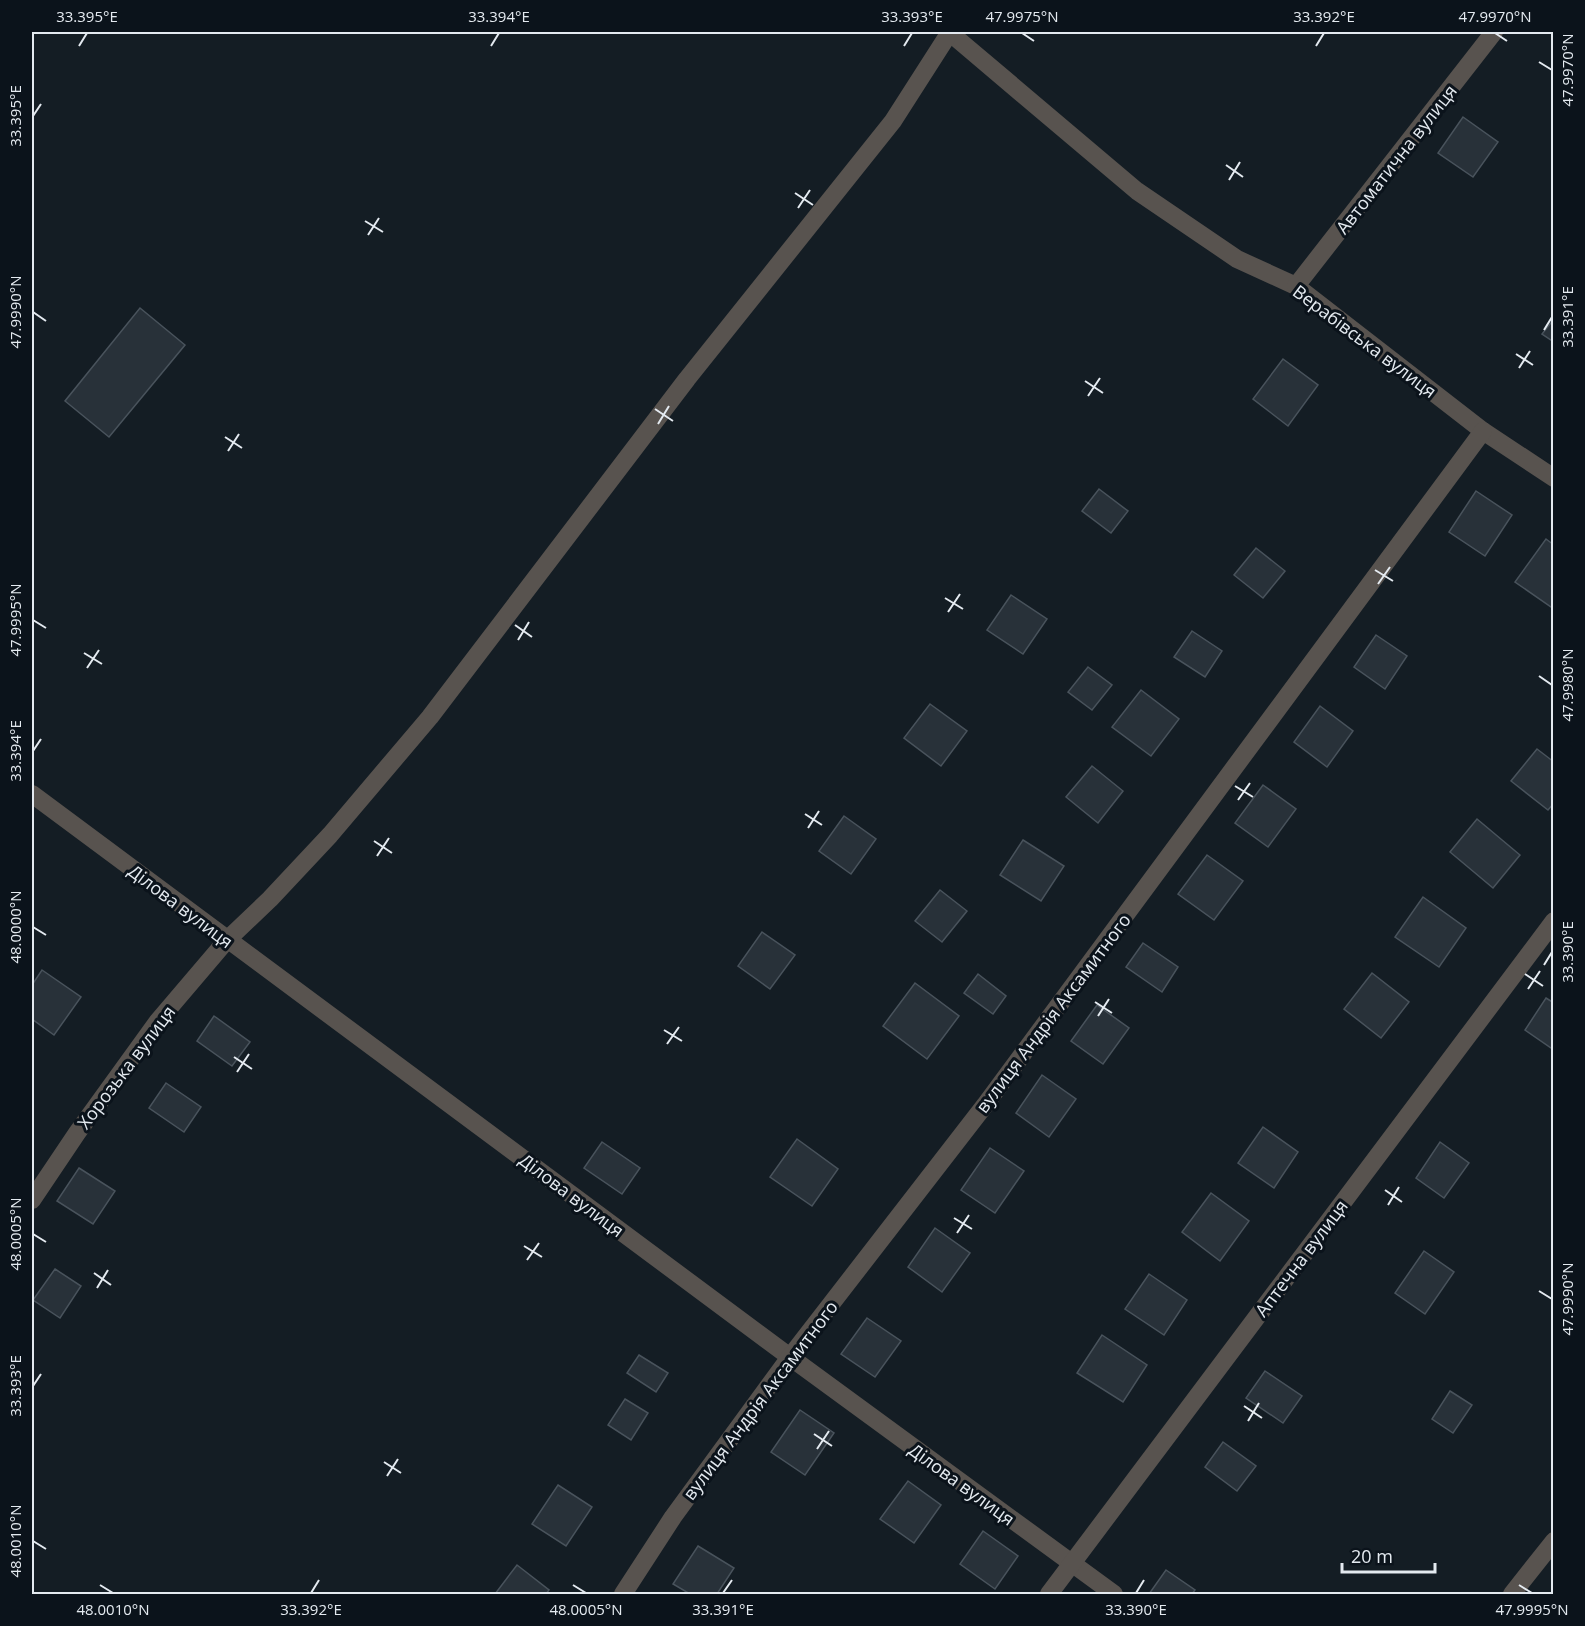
<svg xmlns="http://www.w3.org/2000/svg" width="1585" height="1626" font-family="'Open Sans',sans-serif">
<rect width="100%" height="100%" fill="#141d24"/>
<g fill="#283139" stroke="#49535c" stroke-width="1.5">
<polygon points="1463,117 1498,142 1473,177 1438,153"/>
<polygon points="140,308 185,345 109,437 65,401"/>
<polygon points="1554,319 1554,342 1542,334"/>
<polygon points="1283,359 1318,385 1288,426 1253,399"/>
<polygon points="1099,489 1128,511 1111,533 1082,511"/>
<polygon points="1476,491 1512,515 1485,556 1449,532"/>
<polygon points="1546,539 1554,545 1554,609 1515,582"/>
<polygon points="1256,548 1285,571 1263,598 1234,575"/>
<polygon points="1011,595 1047,619 1023,654 987,630"/>
<polygon points="1192,631 1222,651 1205,677 1174,657"/>
<polygon points="1376,635 1407,656 1385,689 1354,667"/>
<polygon points="1088,667 1112,685 1092,710 1068,692"/>
<polygon points="1141,690 1179,719 1151,756 1112,727"/>
<polygon points="930,704 967,731 941,766 904,738"/>
<polygon points="1320,706 1353,731 1327,767 1294,742"/>
<polygon points="1537,749 1554,762 1554,803 1548,810 1511,781"/>
<polygon points="1092,766 1123,791 1098,823 1066,797"/>
<polygon points="1263,785 1296,809 1268,847 1235,823"/>
<polygon points="844,816 876,839 851,874 819,851"/>
<polygon points="1477,819 1520,855 1493,888 1450,852"/>
<polygon points="1023,840 1064,866 1041,901 1000,875"/>
<polygon points="1207,855 1243,881 1214,920 1178,894"/>
<polygon points="940,890 967,911 942,942 915,921"/>
<polygon points="1423,897 1466,928 1439,967 1395,937"/>
<polygon points="762,932 795,955 770,989 738,966"/>
<polygon points="1143,943 1178,967 1162,992 1126,967"/>
<polygon points="42,970 81,997 54,1035 32,1019 32,985"/>
<polygon points="1372,973 1409,1002 1381,1038 1344,1009"/>
<polygon points="978,974 1006,996 993,1014 964,993"/>
<polygon points="915,983 959,1016 927,1059 883,1026"/>
<polygon points="1546,998 1554,1003 1554,1050 1525,1030"/>
<polygon points="1097,1005 1129,1028 1103,1064 1071,1041"/>
<polygon points="214,1016 250,1042 232,1066 197,1041"/>
<polygon points="1042,1075 1076,1099 1049,1137 1016,1113"/>
<polygon points="166,1083 201,1107 184,1132 149,1108"/>
<polygon points="1263,1127 1298,1152 1274,1188 1238,1163"/>
<polygon points="797,1139 838,1169 812,1206 770,1177"/>
<polygon points="602,1142 640,1168 622,1194 584,1168"/>
<polygon points="1440,1142 1469,1163 1444,1198 1416,1178"/>
<polygon points="990,1148 1024,1171 995,1213 961,1190"/>
<polygon points="79,1168 115,1191 93,1224 57,1201"/>
<polygon points="1211,1193 1249,1221 1220,1261 1182,1232"/>
<polygon points="935,1228 970,1253 942,1292 908,1267"/>
<polygon points="1424,1251 1454,1272 1425,1314 1395,1293"/>
<polygon points="55,1269 81,1286 60,1318 33,1300"/>
<polygon points="1149,1274 1187,1300 1164,1335 1125,1309"/>
<polygon points="867,1318 901,1341 875,1377 841,1354"/>
<polygon points="1102,1335 1147,1365 1123,1402 1077,1373"/>
<polygon points="639,1355 668,1373 656,1392 627,1373"/>
<polygon points="1265,1371 1302,1396 1283,1423 1246,1398"/>
<polygon points="1450,1391 1472,1405 1453,1433 1432,1419"/>
<polygon points="625,1399 648,1413 631,1440 608,1425"/>
<polygon points="800,1410 834,1433 805,1475 771,1452"/>
<polygon points="1223,1442 1256,1466 1237,1491 1205,1467"/>
<polygon points="908,1481 941,1505 914,1543 880,1519"/>
<polygon points="558,1485 592,1507 566,1546 532,1524"/>
<polygon points="983,1531 1018,1556 995,1589 960,1564"/>
<polygon points="698,1546 734,1568 717,1594 690,1594 673,1584"/>
<polygon points="517,1565 549,1590 546,1594 495,1594"/>
<polygon points="1166,1570 1195,1590 1192,1594 1149,1594"/>
</g>
<g fill="none" stroke-linecap="round" stroke-linejoin="round">
<g stroke="#58534f" stroke-width="18">
<polyline points="949,32 1137,191 1237,259 1296,286 1483,431 1554,478"/>
<polyline points="1296,286 1494,32"/>
<polyline points="32,794 790,1357 1114,1594"/>
<polyline points="32,1200 77,1133 158,1021 227,940 270,899 330,835 430,717 687,379 893,121 950,32"/>
<polyline points="623,1594 673,1517 790,1357 985,1105 1483,431"/>
<polyline points="1049,1594 1554,921"/>
<polyline points="1512,1594 1554,1541"/>
</g>
</g>
<path fill="none" stroke="#e4eaf0" stroke-width="2" d="M1022 33 1034 41M1495 33 1507 41M79 46 87 33M491 46 499 33M904 46 912 33M1316 46 1324 33M1539 62 1552 70M33 116 41 104M1226 165 1243 177M1229 180 1240 162M795 193 813 205M798 208 810 190M365 221 383 232M368 235 379 218M33 312 46 321M1544 330 1552 317M1516 354 1533 365M1519 368 1530 351M1085 381 1103 393M1088 396 1100 378M655 409 673 421M658 424 669 406M225 437 242 448M228 451 239 434M1375 570 1393 581M1378 584 1390 567M945 598 963 609M948 612 960 594M33 620 46 628M515 625 532 637M518 640 529 622M84 653 102 664M87 668 99 650M1539 676 1552 685M33 751 41 739M1235 786 1253 797M1238 800 1250 783M805 814 822 825M808 828 819 811M374 841 392 853M377 856 389 838M33 927 46 935M1544 965 1552 952M1525 974 1543 986M1528 989 1540 971M1095 1002 1112 1013M1098 1016 1109 999M664 1030 682 1041M667 1044 679 1027M234 1057 252 1069M237 1072 249 1054M1385 1190 1402 1202M1388 1205 1399 1187M954 1218 972 1229M957 1233 969 1215M33 1234 46 1242M524 1246 542 1257M527 1260 539 1243M94 1273 111 1285M97 1288 108 1270M1539 1291 1552 1299M33 1386 41 1374M1244 1406 1262 1418M1248 1421 1259 1403M814 1434 832 1446M817 1449 829 1431M384 1462 401 1473M387 1476 398 1459M33 1541 46 1549M100 1585 113 1593M573 1585 586 1593M1519 1585 1532 1593M311 1593 319 1580M723 1593 732 1580M1136 1593 1144 1580"/>
<g text-anchor="middle" dominant-baseline="central" stroke-width="6" stroke-linejoin="round" paint-order="stroke">
<g font-size="18" fill="#e4eaf0" stroke="#0b131b">
<text transform="translate(1396 159) rotate(-52)">Автоматична вулиця</text>
<text transform="translate(1365 341) rotate(37)">Верабівська вулиця</text>
<text transform="translate(181 906) rotate(37)">Ділова вулиця</text>
<text transform="translate(1053 1013) rotate(-53)">вулиця Андрія Аксамитного</text>
<text transform="translate(126 1067) rotate(-53)">Хорозька вулиця</text>
<text transform="translate(572 1195) rotate(37)">Ділова вулиця</text>
<text transform="translate(1301 1258) rotate(-53)">Аптечна вулиця</text>
<text transform="translate(760 1400) rotate(-53)">вулиця Андрія Аксамитного</text>
<text transform="translate(962 1484) rotate(36)">Ділова вулиця</text>
</g>
</g>
<rect width="1585" height="1626" fill="none" stroke="#0b131b" stroke-width="66"/>
<path d="M1342 1563v9h93v-9" fill="none" stroke="#e4eaf0" stroke-width="3"/>
<text x="1351" y="1563" font-size="18" fill="#e4eaf0" stroke="#0b131b" stroke-width="4.5" paint-order="stroke">20 m</text>
<rect x="33" y="33" width="1519" height="1560" fill="none" stroke="#e4eaf0" stroke-width="2"/>
<g font-size="15" text-anchor="middle" fill="#e4eaf0">
<text x="87" y="22">33.395°E</text>
<text x="499" y="22">33.394°E</text>
<text x="912" y="22">33.393°E</text>
<text x="1022" y="22">47.9975°N</text>
<text x="1324" y="22">33.392°E</text>
<text x="1495" y="22">47.9970°N</text>
<text transform="translate(1568 70) rotate(-90)" y="5">47.9970°N</text>
<text transform="translate(16 116) rotate(-90)" y="5">33.395°E</text>
<text transform="translate(16 312) rotate(-90)" y="5">47.9990°N</text>
<text transform="translate(1568 317) rotate(-90)" y="5">33.391°E</text>
<text transform="translate(16 620) rotate(-90)" y="5">47.9995°N</text>
<text transform="translate(1568 685) rotate(-90)" y="5">47.9980°N</text>
<text transform="translate(16 751) rotate(-90)" y="5">33.394°E</text>
<text transform="translate(16 927) rotate(-90)" y="5">48.0000°N</text>
<text transform="translate(1568 952) rotate(-90)" y="5">33.390°E</text>
<text transform="translate(16 1234) rotate(-90)" y="5">48.0005°N</text>
<text transform="translate(1568 1299) rotate(-90)" y="5">47.9990°N</text>
<text transform="translate(16 1386) rotate(-90)" y="5">33.393°E</text>
<text transform="translate(16 1541) rotate(-90)" y="5">48.0010°N</text>
<text x="113" y="1615">48.0010°N</text>
<text x="311" y="1615">33.392°E</text>
<text x="586" y="1615">48.0005°N</text>
<text x="723" y="1615">33.391°E</text>
<text x="1136" y="1615">33.390°E</text>
<text x="1532" y="1615">47.9995°N</text>
</g>
</svg>
